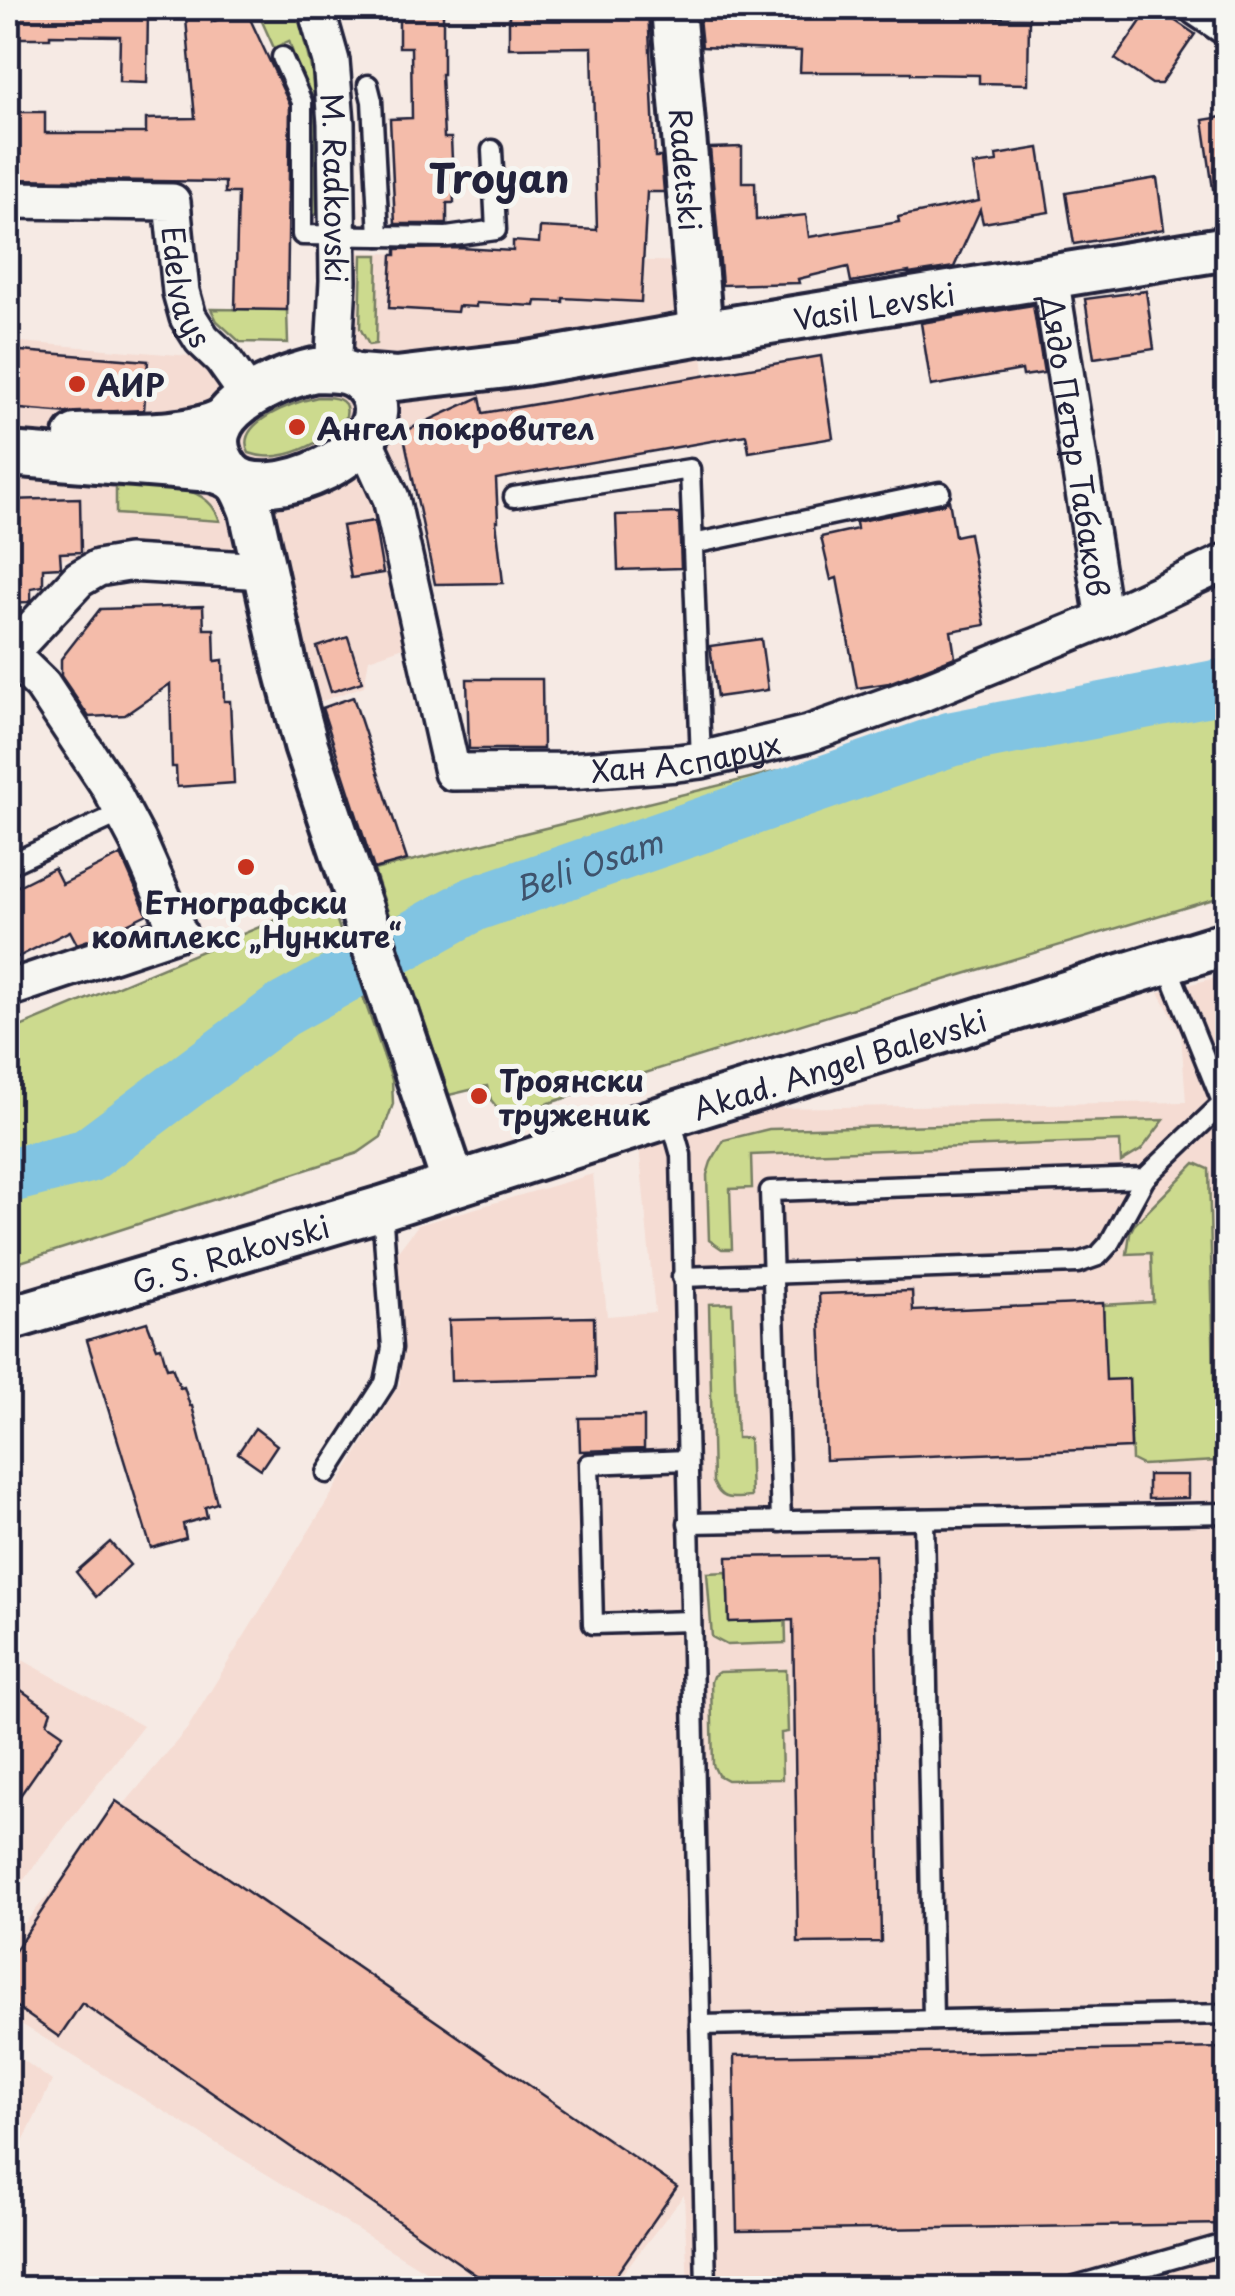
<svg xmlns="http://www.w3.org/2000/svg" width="1235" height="2296" font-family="'Playpen Sans',sans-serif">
<rect width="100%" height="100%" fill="#f6eae4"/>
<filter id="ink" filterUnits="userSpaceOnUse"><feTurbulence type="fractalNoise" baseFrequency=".01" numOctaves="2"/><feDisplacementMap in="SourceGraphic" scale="20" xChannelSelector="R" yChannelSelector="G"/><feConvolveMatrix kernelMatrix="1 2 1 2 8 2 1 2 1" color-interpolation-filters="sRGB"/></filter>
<g filter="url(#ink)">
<g fill="#f5dcd3">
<polygon points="343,252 688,262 709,405 386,472 424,640 369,659 364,686 311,705 256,564 126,559 8,558 8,341 215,358 251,385 343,361"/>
<polygon points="1227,975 1227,2272 1176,2288 688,2288 684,2195 611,2288 453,2288 8,2016 8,1943 187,1729 400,1383 396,1254 418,1225 593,1174 607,1316 655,1312 639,1146 770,1108 1186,1102 1181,1034 1159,992"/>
<polygon points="8,1652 143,1726 8,1900"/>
<polygon points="8,2049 52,2081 8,2174"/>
</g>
<g fill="#ccda8e" stroke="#777e64" stroke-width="2.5">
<path d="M256 8H296L314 80 319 126V213L314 215C315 183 316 150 311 118 307 92 297 66 289 41L274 48Z"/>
<polygon points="362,255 378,255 376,344 369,345 360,328"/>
<polygon points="211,309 287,310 288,343 240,342 217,321"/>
<path d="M318 397C333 397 350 397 346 416 326 443 282 465 249 453 233 422 295 402 318 397Z"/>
<path d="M116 487C151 487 206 478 220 521L116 514Z"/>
<polygon points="1227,661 1227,895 898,994 543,1105 499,1110 491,1100 487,1086 449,1095 374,870"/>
<polygon points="329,898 392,1080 393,1104 381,1137 358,1153 8,1266 8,1032"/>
<polygon points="1164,1120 1141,1150 1121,1162 1120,1141 751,1155 752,1188 730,1189 732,1249 722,1249 709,1240 707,1175 711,1162 724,1140 769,1129"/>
<polygon points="1195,1163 1209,1169 1216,1461 1142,1465 1132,1460 1129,1379 1105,1380 1103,1305 1153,1302 1151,1253 1127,1254 1130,1233 1134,1225"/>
<path d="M732 1303 737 1438H749L751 1497C732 1498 722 1503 713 1482L709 1304Z"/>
<polygon points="784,1561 786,1643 727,1645 712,1637 707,1573 727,1572 729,1622 773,1621"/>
<polygon points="786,1670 788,1732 781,1733 782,1779 727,1780 718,1775 713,1765 711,1682 713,1676 719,1672"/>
</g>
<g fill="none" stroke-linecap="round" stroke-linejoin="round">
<path stroke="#81c4e2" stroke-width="55" id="s1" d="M8 1176 87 1156 281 1011 474 904 951 739 1228 685"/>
</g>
<g fill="#f4bcaa" stroke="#22223b" stroke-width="2.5">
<polygon points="8,8 148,8 147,83 119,82 120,36 50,35 50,38 8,38"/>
<polygon points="185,8 213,8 212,22 245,8 290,105 287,310 235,309 238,193 225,193 225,182 8,179 8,112 45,112 45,133 146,133 146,119 195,118"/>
<polygon points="399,8 443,8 443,74 441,74 444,138 451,138 454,203 447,203 447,224 395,224 390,119 412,118 411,47 399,47"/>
<polygon points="509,8 648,8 655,157 661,157 664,192 647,192 641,302 563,298 563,302 536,301 535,306 476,303 476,307 458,306 457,312 389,308 392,255 396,255 396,249 460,248 513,251 513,241 539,243 540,227 597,230 592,47 509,48"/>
<polygon points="698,8 783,8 782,13 871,15 871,11 905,11 905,17 1029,18 1028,84 979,83 979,75 911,74 911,72 800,72 801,51 702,47"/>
<polygon points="1150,8 1156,8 1195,34 1161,84 1152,84 1115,59"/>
<polygon points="1228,116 1228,188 1213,189 1203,120"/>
<polygon points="742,147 742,182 755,182 756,220 806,215 809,237 899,222 898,217 979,201 973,165 997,162 996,155 1039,148 1049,212 983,223 980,210 954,267 909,274 909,272 851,282 848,267 798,279 799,283 722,285 710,148"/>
<polygon points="1157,178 1164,229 1074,244 1066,193"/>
<polygon points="1146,291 1154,349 1094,358 1085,299"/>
<polygon points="1033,305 1044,373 1023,376 1022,370 931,386 921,323"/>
<polygon points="8,350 148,361 144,410 69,413 8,408"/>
<polygon points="821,356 833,438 749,452 746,435 496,479 498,521 496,521 503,583 435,584 403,432 480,397 483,413"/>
<polygon points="80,498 81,552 60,553 61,567 43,568 43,586 31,588 31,600 28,602 8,603 8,500"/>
<polygon points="949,500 955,536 969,533 985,625 951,631 955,657 889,683 857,688 837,578 831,580 821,537 857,529 856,522 943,504"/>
<polygon points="679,513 681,568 618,570 616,515"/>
<polygon points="374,521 383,573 351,578 342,526"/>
<polygon points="203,606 204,629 214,629 215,661 223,660 224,701 230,701 234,783 177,787 176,767 172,767 170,684 125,715 89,717 61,676 61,659 100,609"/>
<polygon points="348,637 362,682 331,692 317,647"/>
<polygon points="761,639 768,690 717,697 710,646"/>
<polygon points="467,679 542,679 543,749 469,749"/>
<polygon points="353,697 407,860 374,869 322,708"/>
<polygon points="121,855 147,914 106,934 77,944 70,931 8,962 8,891 54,868 62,884"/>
<polygon points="912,1291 913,1311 1103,1303 1106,1380 1129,1379 1131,1448 826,1460 819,1294"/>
<polygon points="594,1317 595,1377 451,1381 449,1320"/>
<polygon points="147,1322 157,1348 161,1347 167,1368 172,1367 180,1388 184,1387 190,1406 192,1406 217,1503 205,1507 207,1517 183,1524 186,1538 151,1548 87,1340"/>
<polygon points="644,1417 644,1449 580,1451 579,1418"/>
<polygon points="255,1428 277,1445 261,1469 238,1453"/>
<polygon points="1148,1475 1188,1475 1188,1498 1148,1499"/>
<polygon points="110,1542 130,1565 96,1597 76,1572"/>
<polygon points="875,1555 881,1942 798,1943 793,1620 729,1622 727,1557"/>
<polygon points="8,1681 51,1711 47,1723 63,1734 8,1813"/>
<polygon points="116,1801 677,2187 607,2288 495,2288 82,2003 59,2037 8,2001 8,1961"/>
<polygon points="1228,2048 1228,2224 737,2231 734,2056"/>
</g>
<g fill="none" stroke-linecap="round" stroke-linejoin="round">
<defs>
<g id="service">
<polyline points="282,57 302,102 302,235 379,236 372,101 368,85"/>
<polyline points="379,236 447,237 496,230 492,150"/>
<polyline points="514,497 690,469 701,760"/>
<polyline points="693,544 940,492"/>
<polyline points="8,865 123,812"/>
<polyline points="1166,962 1227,1114"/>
<polyline points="670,1116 681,1155 706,2288"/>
<polyline points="682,1277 1078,1263 1098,1256 1109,1244 1145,1178"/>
<polyline points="687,1460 589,1464 593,1624 690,1621"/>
<polyline points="327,1473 385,1383 392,1348 382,1209"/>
<polyline points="924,1519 933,2020"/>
<polyline points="781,1522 770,1191 1145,1178 1222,1104"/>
<polyline points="688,1523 1228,1513"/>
<polyline points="700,2025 1228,2014"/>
<polyline points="1068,2288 1228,2243"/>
</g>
<g id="minor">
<path id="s2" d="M316 8 331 61 336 123 338 281 333 370"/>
<polyline points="1198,8 1228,28"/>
<path id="s3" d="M8 200 172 202 181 292 188 317 202 339 222 358 249 396"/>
<path id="s4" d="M1050 276 1104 619"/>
<path id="s5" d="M364 439 391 498 452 772 568 771 677 763 701 760 808 734 920 694 1104 619 1228 561"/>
<polyline points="8,655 79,579 98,568 128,563 265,571"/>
<polyline points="8,989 178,932 138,841 109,786 42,685 9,653"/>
</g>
<g id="tertiary">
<path id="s6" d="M673 8 701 333"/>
<path d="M315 370C338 370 356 370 369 390 407 448 261 514 228 470 186 415 275 379 315 370Z"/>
<path id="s7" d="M358 376 396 379 523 364 701 333 1228 248"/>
<path d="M76 436C119 434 186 439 223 420"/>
<path d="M8 454 212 470C238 477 241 485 251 511L286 669 306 745 454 1184"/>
<path id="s8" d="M8 1319 382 1208 687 1110 1228 943"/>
</g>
</defs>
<use href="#service" stroke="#22223b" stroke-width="25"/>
<use href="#minor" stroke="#22223b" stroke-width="42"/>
<use href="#tertiary" stroke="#22223b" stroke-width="50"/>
<use href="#service" stroke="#f6f6f2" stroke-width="18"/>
<use href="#minor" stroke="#f6f6f2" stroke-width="35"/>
<use href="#tertiary" stroke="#f6f6f2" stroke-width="42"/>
</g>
</g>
<g fill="#c8321e" stroke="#f6f6f2" stroke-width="4">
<circle cx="77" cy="384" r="10"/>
<circle cx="297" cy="427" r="10"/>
<circle cx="246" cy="867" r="10"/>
<circle cx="479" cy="1096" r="10"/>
</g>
<g text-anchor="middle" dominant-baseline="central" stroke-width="10" stroke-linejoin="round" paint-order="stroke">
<g font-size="30" fill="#22223b" stroke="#f6f6f2">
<text stroke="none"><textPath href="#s6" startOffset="162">Radetski</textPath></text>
<text stroke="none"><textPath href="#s2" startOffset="182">M. Radkovski</textPath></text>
<text stroke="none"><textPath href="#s3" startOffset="250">Edelvays</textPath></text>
<text stroke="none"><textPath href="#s7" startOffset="522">Vasil Levski</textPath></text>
<text stroke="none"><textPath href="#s4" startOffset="172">Дядо Петър Табаков</textPath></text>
<text stroke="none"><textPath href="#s5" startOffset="580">Хан Аспарух</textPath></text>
<text stroke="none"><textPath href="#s8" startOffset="870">Akad. Angel Balevski</textPath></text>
<text stroke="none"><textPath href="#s8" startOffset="232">G. S. Rakovski</textPath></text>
</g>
<g font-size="30" font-weight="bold" fill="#22223b" stroke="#f6f6f2" text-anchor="start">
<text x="97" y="384">АИР</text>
<text x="317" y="427">Ангел покровител</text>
<text x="246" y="901" text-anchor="middle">Етнографски<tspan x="246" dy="34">комплекс „Нунките“</tspan></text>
<text x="499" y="1079">Троянски<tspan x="499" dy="34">труженик</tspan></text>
</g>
<g font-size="32" font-style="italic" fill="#3e536d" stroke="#f6f6f2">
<text stroke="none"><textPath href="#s1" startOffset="665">Beli Osam</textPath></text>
</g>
<g font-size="40" font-weight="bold" fill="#22223b" stroke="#f6f6f2">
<text x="499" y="176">Troyan</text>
</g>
</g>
<rect width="1235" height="2296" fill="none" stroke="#f6f6f2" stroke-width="40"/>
<rect x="20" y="20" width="1195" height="2256" fill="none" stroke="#22223b" stroke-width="4" filter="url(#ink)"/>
</svg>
